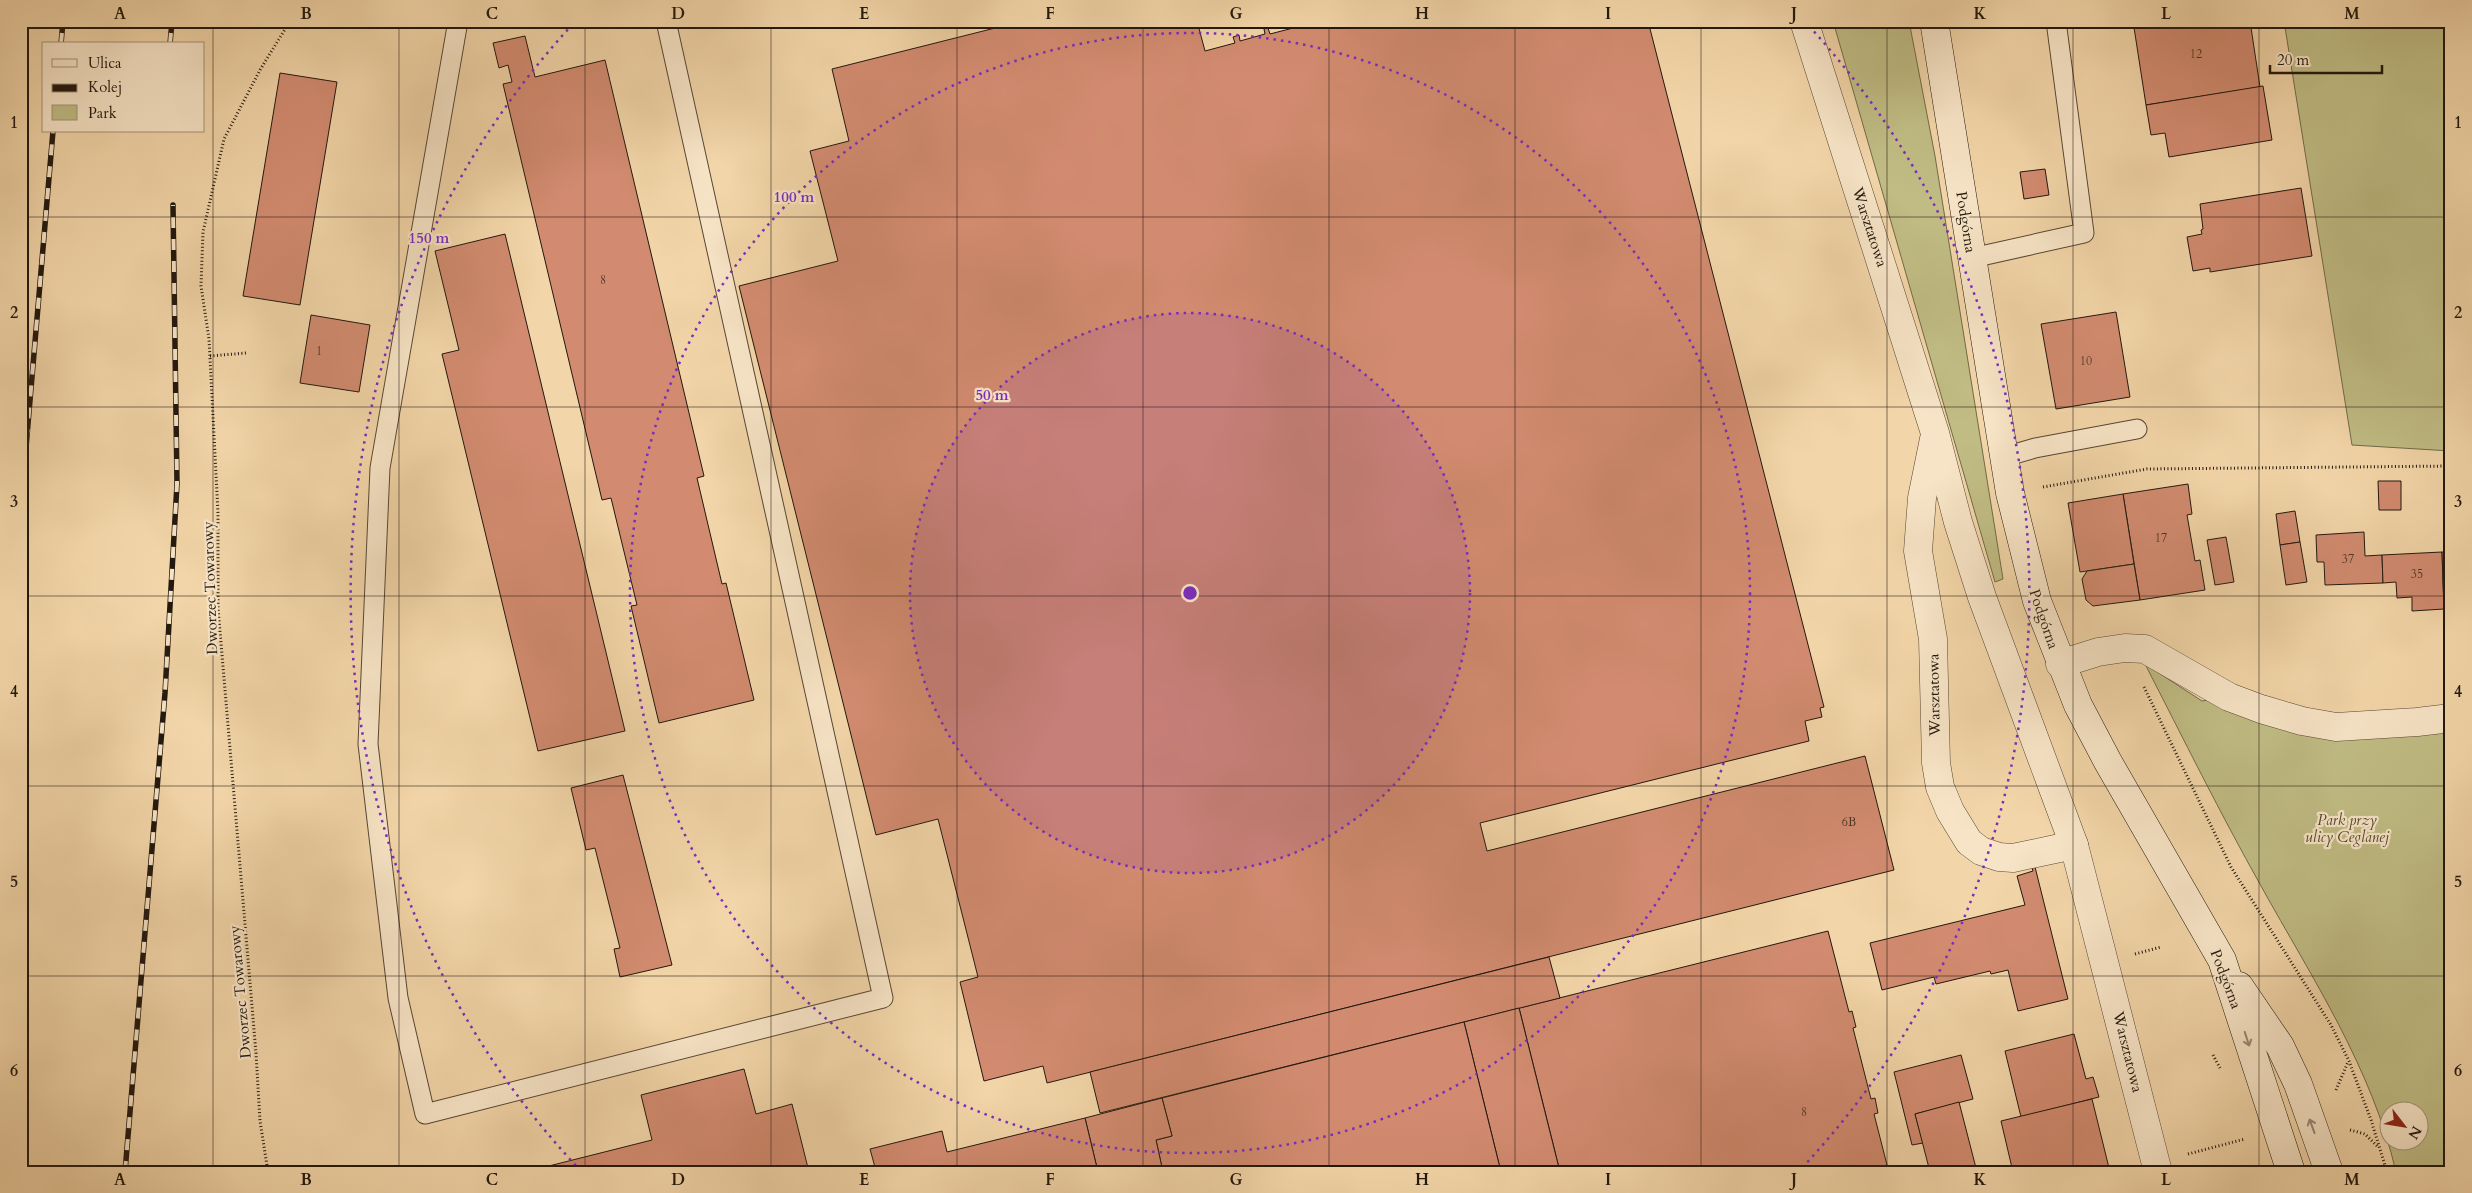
<svg xmlns="http://www.w3.org/2000/svg" width="2472" height="1193" font-family="Cardo,serif">
<rect width="100%" height="100%" fill="#f2d5a8"/>
<filter id="stains"><feTurbulence type="fractalNoise" baseFrequency=".004" numOctaves="4"/><feColorMatrix values="0 0 0 0 .2 0 0 0 0 .09 0 0 0 0 .02 0 0 0 .5 -.17"/></filter>
<radialGradient id="worn" r=".72"><stop offset=".6" stop-color="#630" stop-opacity="0"/><stop offset="1" stop-color="#630" stop-opacity=".3"/></radialGradient>
<g fill="#c0bc84" stroke="#716a49" fill-rule="evenodd">
<polygon points="1833,21 1909,21 1935,156 2003,579 1995,582"/>
<polygon points="2284,21 2451,21 2451,451 2352,445"/>
<path d="M2145 664 2202 701 2229 697 2302 721 2451 718V1172H2396C2372 1068 2312 978 2261 886 2220 813 2183 738 2145 664ZM2390 1110H2420V1140H2390Z"/>
</g>
<g fill="#d28b70" stroke="#22180e">
<polygon points="1023,21 1197,21 1205,51 1235,43 1233,37 1239,35 1240,41 1265,34 1264,29 1268,28 1270,34 1297,27 1296,21 1301,21 1302,26 1322,21 1648,21 1824,707 1820,708 1822,717 1805,721 1809,741 1480,823 1487,851 1865,756 1894,870 1047,1083 1043,1066 984,1081 960,982 978,977 938,819 876,835 739,286 838,261 810,151 849,141 832,69"/>
<polygon points="2133,21 2250,21 2260,87 2146,105"/>
<polygon points="525,36 535,77 605,60 704,476 697,478 722,584 726,583 754,700 659,723 631,606 637,605 611,498 602,500 503,84 512,82 508,65 499,68 493,43"/>
<polygon points="280,73 337,82 300,305 243,296"/>
<polygon points="2263,86 2272,140 2169,157 2165,133 2151,135 2146,105"/>
<polygon points="2045,169 2049,195 2024,199 2020,172"/>
<polygon points="2301,188 2312,256 2210,272 2210,268 2193,271 2187,237 2202,234 2201,230 2203,229 2200,204"/>
<polygon points="505,234 625,731 538,751 442,354 459,350 435,251"/>
<polygon points="2116,312 2130,397 2056,409 2041,324"/>
<polygon points="311,315 370,325 359,392 300,383"/>
<polygon points="2378,481 2401,481 2401,510 2379,510"/>
<polygon points="2188,484 2192,514 2187,515 2195,561 2200,560 2205,590 2140,600 2123,494"/>
<polygon points="2123,494 2134,564 2080,572 2068,503"/>
<polygon points="2295,511 2300,542 2280,545 2276,514"/>
<polygon points="2364,532 2365,556 2382,555 2383,583 2325,585 2324,562 2317,562 2316,535"/>
<polygon points="2226,537 2234,582 2215,585 2207,540"/>
<polygon points="2300,542 2307,582 2286,585 2280,545"/>
<polygon points="2442,552 2444,609 2412,611 2412,597 2397,598 2396,582 2383,583 2382,555"/>
<polygon points="2442,552 2451,552 2451,609 2444,609"/>
<polygon points="2134,564 2140,600 2093,606 2086,600 2082,579 2087,571"/>
<polygon points="623,775 672,965 620,977 614,949 620,948 595,848 586,850 571,788"/>
<polygon points="2035,867 2068,999 2018,1011 2008,970 1991,974 1990,971 1936,984 1934,977 1882,990 1870,943 2025,905 2017,876 2033,871 2032,868"/>
<polygon points="1828,931 1849,1012 1852,1011 1856,1027 1853,1028 1871,1099 1875,1098 1878,1113 1874,1114 1887,1165 1861,1172 1560,1172 1519,1008"/>
<polygon points="1549,957 1560,998 1100,1113 1090,1072"/>
<polygon points="1519,1008 1560,1172 1501,1172 1464,1022"/>
<polygon points="1464,1022 1501,1172 1163,1172 1156,1140 1172,1136 1162,1098"/>
<polygon points="2074,1034 2086,1079 2093,1077 2099,1097 2021,1117 2005,1051"/>
<polygon points="1961,1055 1973,1099 1915,1114 1923,1143 1912,1145 1894,1072"/>
<polygon points="744,1069 756,1114 792,1104 809,1172 525,1172 652,1140 641,1095"/>
<polygon points="1162,1098 1172,1136 1156,1140 1163,1172 1098,1172 1085,1118"/>
<polygon points="2092,1099 2110,1172 2013,1172 2001,1121"/>
<polygon points="1959,1102 1977,1172 1930,1172 1915,1114"/>
<polygon points="1085,1118 1098,1172 871,1172 876,1171 870,1149 942,1131 947,1152"/>
</g>
<g fill="none" stroke-linecap="round" stroke-linejoin="round">
<defs>
<g id="lane">
<polyline points="458,21 380,468 368,744 398,998 425,1114 883,998 666,21"/>
<polyline points="1972,258 2084,233 2056,21"/>
<polyline points="2004,457 2035,448 2137,429"/>
</g>
<g id="street">
<polyline points="1804,21 1935,433 1958,522 1982,597 2074,845 2158,1172"/>
<polyline points="1934,439 1922,498 1918,551 1933,639 1936,763 1940,787 1950,811 1969,842 1981,851 1999,857 2013,858 2074,845"/>
<polyline points="2060,664 2098,652 2125,648 2145,649 2229,697 2261,709 2302,721 2336,727 2417,722 2451,718"/>
</g>
<g id="secondary">
<polyline points="1934,21 2010,493 2037,601 2078,705 2108,762 2222,960 2291,1172"/>
<polyline points="2239,986 2280,1046 2298,1084 2329,1172"/>
</g>
</defs>
<use href="#lane" stroke="#564734" stroke-width="21"/>
<use href="#street" stroke="#564734" stroke-width="29"/>
<use href="#secondary" stroke="#22180e" stroke-width="29"/>
<g stroke="#22180e" stroke-width="3" stroke-dasharray="1 2.5" stroke-linecap="butt">
<polyline points="210,356 246,353"/>
<polyline points="2043,487 2147,469 2451,466"/>
<polyline points="2144,687 2231,867 2331,1025 2349,1061 2371,1120 2387,1172"/>
<polyline points="2135,954 2161,947"/>
<polyline points="2213,1055 2220,1068"/>
<polyline points="2336,1090 2348,1062"/>
<polyline points="2350,1130 2365,1134 2378,1147"/>
<polyline points="2188,1154 2245,1139"/>
<polyline points="268,1172 260,1121 256,1053 218,608 218,513 209,339 201,286 203,232 224,139 260,70 290,21"/>
</g>
<use href="#lane" stroke="#f7e4c6" stroke-width="19"/>
<use href="#street" stroke="#f7e4c6" stroke-width="28"/>
<use href="#secondary" stroke="#f7e4c6" stroke-width="28"/>
<defs>
<g id="rail">
<polyline points="61,44 63,21"/>
<polyline points="170,44 172,21"/>
<polyline points="21,506 53,131"/>
<polyline points="125,1172 165,693 177,484 173,205"/>
</g>
</defs>
<use href="#rail" stroke="#22180e" stroke-width="5.5"/>
<use href="#rail" stroke="#f7e4c6" stroke-width="4" stroke-dasharray="11" stroke-linecap="butt"/>
</g>
<defs><path id="oneway-shaft" d="M-6 0H5M1.5-3L5.5 0L1.5 3" fill="none" stroke-width="1.6" stroke-linecap="round" stroke-linejoin="round" transform="scale(1.25)"/></defs>
<g stroke="#978873">
<use href="#oneway-shaft" transform="translate(2247 1039) rotate(72)"/>
<use href="#oneway-shaft" transform="translate(2312 1126) rotate(-110)"/>
</g>
<path fill="none" stroke="#22180e" stroke-width="1" stroke-opacity="0.55" d="M213 21V1172M399 21V1172M585 21V1172M771 21V1172M957 21V1172M1143 21V1172M1329 21V1172M1515 21V1172M1701 21V1172M1887 21V1172M2073 21V1172M2259 21V1172M21 217H2451M21 407H2451M21 596H2451M21 786H2451M21 976H2451"/>
<circle cx="1190" cy="593" r="280" fill="#7b2cbf" fill-opacity=".12"/>
<g fill="none" stroke="#7b2cbf" stroke-width="2.5" stroke-dasharray="2.5 5">
<circle cx="1190" cy="593" r="280"/>
<circle cx="1190" cy="593" r="560"/>
<path d="M581 1171A840 840 0 0 1 571 26M1809 26A840 840 0 0 1 1799 1171"/>
</g>
<g text-anchor="middle" dominant-baseline="central" stroke-width="4.5" stroke-linejoin="round" paint-order="stroke">
<g font-size="12" fill="#4e3526">
<text x="2196" y="54">12</text>
<text x="603" y="280">8</text>
<text x="319" y="351">1</text>
<text x="2086" y="361">10</text>
<text x="2161" y="538">17</text>
<text x="2348" y="559">37</text>
<text x="2417" y="574">35</text>
<text x="1849" y="822">6B</text>
<text x="1804" y="1112">8</text>
</g>
<g font-size="15" fill="#22180e" stroke="#f7e4c6">
<text transform="translate(1966 222) rotate(81)">Podgórna</text>
<text transform="translate(1870 227) rotate(72)">Warsztatowa</text>
<text transform="translate(210 588) rotate(-92)">Dworzec Towarowy</text>
<text transform="translate(2044 619) rotate(71)">Podgórna</text>
<text transform="translate(1934 695) rotate(-91)">Warsztatowa</text>
<text transform="translate(2226 979) rotate(69)">Podgórna</text>
<text transform="translate(240 992) rotate(-95)">Dworzec Towarowy</text>
<text transform="translate(2128 1052) rotate(76)">Warsztatowa</text>
</g>
<g font-size="15" font-style="italic" fill="#514931" stroke="#f7e4c6">
<text x="2347" y="820">Park przy<tspan x="2347" dy="17">ulicy Ceglanej</tspan></text>
</g>
</g>
<circle cx="1190" cy="593" r="8" fill="#7b2cbf" stroke="#f7e4c6" stroke-width="2.5"/>
<g font-size="15" text-anchor="middle" font-weight="bold" fill="#7b2cbf" stroke="#f7e4c6" stroke-width="4.5" stroke-linejoin="round" paint-order="stroke">
<text x="794" y="202">100 m</text>
<text x="429" y="243">150 m</text>
<text x="992" y="400">50 m</text>
</g>
<rect width="2472" height="1193" fill="none" stroke="#f2d5a8" stroke-width="55"/>
<rect x="42" y="42" width="162" height="90" fill="#f7e4c6" stroke="#a2927c"/>
<rect x="52" y="59" width="25" height="8" fill="#f7e4c6" stroke="#a2927c"/>
<text x="88" y="68" font-size="15" fill="#22180e">Ulica</text>
<rect x="52" y="84" width="25" height="8" fill="#22180e" stroke="#a2927c"/>
<text x="88" y="92" font-size="15" fill="#22180e">Kolej</text>
<rect x="52" y="105" width="25" height="15" fill="#c0bc84" stroke="#a2927c"/>
<text x="88" y="118" font-size="15" fill="#22180e">Park</text>
<g transform="translate(2404 1126) rotate(121)"><circle r="24" fill="#f7e4c6" stroke="#a2927c"/>
<path d="M0-4L9 19L0 12L-9 19Z" fill="#8f2418"/>
<text y="-8" font-size="14" font-weight="bold" text-anchor="middle" fill="#22180e">N</text>
</g>
<path d="M2270 65v8h112v-8" fill="none" stroke="#22180e" stroke-width="2.5"/>
<text x="2277" y="65" font-size="15" fill="#22180e" stroke="#f7e4c6" stroke-width="4" paint-order="stroke">20 m</text>
<rect x="28" y="28" width="2416" height="1138" fill="none" stroke="#22180e" stroke-width="2"/>
<g font-size="16" text-anchor="middle" font-weight="bold" fill="#22180e">
<text x="120" y="19">A</text>
<text x="306" y="19">B</text>
<text x="492" y="19">C</text>
<text x="678" y="19">D</text>
<text x="864" y="19">E</text>
<text x="1050" y="19">F</text>
<text x="1236" y="19">G</text>
<text x="1422" y="19">H</text>
<text x="1608" y="19">I</text>
<text x="1794" y="19">J</text>
<text x="1980" y="19">K</text>
<text x="2166" y="19">L</text>
<text x="2352" y="19">M</text>
<text x="14" y="128">1</text>
<text x="2458" y="128">1</text>
<text x="14" y="318">2</text>
<text x="2458" y="318">2</text>
<text x="14" y="507">3</text>
<text x="2458" y="507">3</text>
<text x="14" y="697">4</text>
<text x="2458" y="697">4</text>
<text x="14" y="887">5</text>
<text x="2458" y="887">5</text>
<text x="14" y="1076">6</text>
<text x="2458" y="1076">6</text>
<text x="120" y="1185">A</text>
<text x="306" y="1185">B</text>
<text x="492" y="1185">C</text>
<text x="678" y="1185">D</text>
<text x="864" y="1185">E</text>
<text x="1050" y="1185">F</text>
<text x="1236" y="1185">G</text>
<text x="1422" y="1185">H</text>
<text x="1608" y="1185">I</text>
<text x="1794" y="1185">J</text>
<text x="1980" y="1185">K</text>
<text x="2166" y="1185">L</text>
<text x="2352" y="1185">M</text>
</g>
<rect width="100%" height="100%" filter="url(#stains)"/>
<rect width="100%" height="100%" fill="url(#worn)"/>
</svg>
